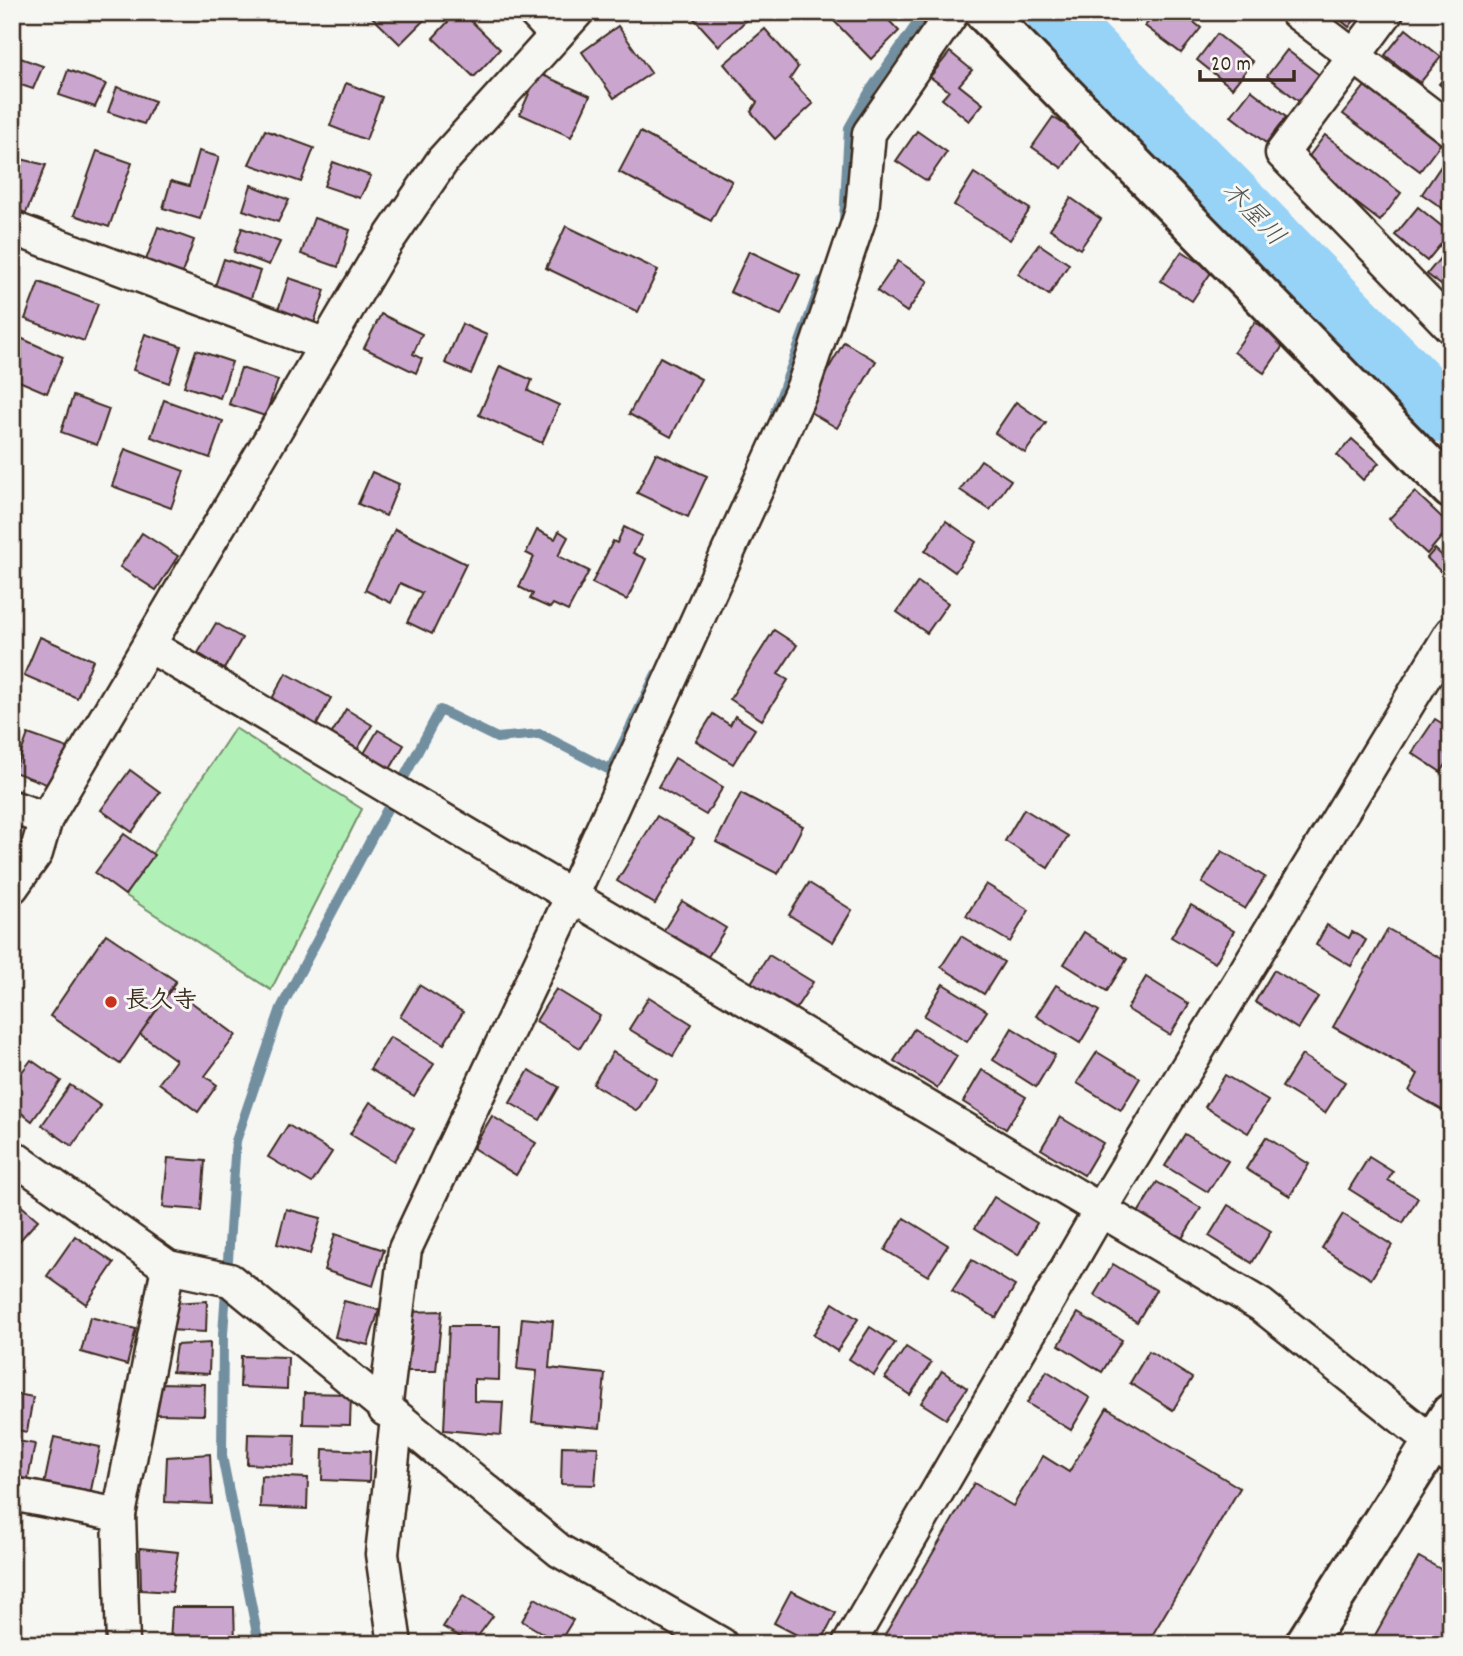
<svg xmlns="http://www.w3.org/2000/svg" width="1463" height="1656" font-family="Dekko,'Klee One',sans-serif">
<rect width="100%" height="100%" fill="#f6f6f2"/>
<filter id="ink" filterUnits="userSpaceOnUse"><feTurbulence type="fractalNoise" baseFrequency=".0143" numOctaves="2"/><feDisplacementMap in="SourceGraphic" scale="14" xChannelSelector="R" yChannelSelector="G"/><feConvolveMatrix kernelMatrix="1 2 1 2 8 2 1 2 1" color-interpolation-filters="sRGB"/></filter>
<g filter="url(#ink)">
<polygon fill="#b1f1b8" stroke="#768e6b" stroke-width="2" points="235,728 362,809 271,990 125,895"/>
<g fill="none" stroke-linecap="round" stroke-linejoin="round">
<g stroke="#728fa0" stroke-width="10">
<polyline points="844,221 849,128 871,89 925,12"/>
<polyline points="775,412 822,281"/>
<polyline points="259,1644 222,1456 223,1334 236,1141 281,1008 440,710 497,738 540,734 610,770 656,674"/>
</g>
<polyline stroke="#97d2f7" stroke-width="56" points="1053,12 1451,418"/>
</g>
<g fill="#caa6ce" stroke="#3b2a1e" stroke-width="2">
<polygon points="377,12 422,12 427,17 400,44 372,17"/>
<polygon points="457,12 462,12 500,49 474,77 433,38"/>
<polygon points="688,12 755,12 719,46"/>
<polygon points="844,12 881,12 899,31 871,59 834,21"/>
<polygon points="1156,12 1181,12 1201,28 1181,53 1145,26"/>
<polygon points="1331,12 1361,12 1349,27"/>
<polygon points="618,26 651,73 614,98 582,52"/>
<polygon points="765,29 798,67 790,79 813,104 775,139 751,112 757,102 724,64"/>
<polygon points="1406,29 1441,57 1420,83 1385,55"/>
<polygon points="1217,34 1253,62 1232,88 1197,60"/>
<polygon points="1287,50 1322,77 1301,103 1267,76"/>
<polygon points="950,52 972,70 959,85 983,104 969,121 942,99 949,91 930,77"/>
<polygon points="12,55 43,66 33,89 12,82"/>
<polygon points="68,70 106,84 95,107 59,95"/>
<polygon points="1451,70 1451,94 1439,84"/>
<polygon points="538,73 590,96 571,137 520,114"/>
<polygon points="346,83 382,97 366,140 330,126"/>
<polygon points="1365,86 1441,143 1420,171 1343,114"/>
<polygon points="117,87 155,101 144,124 108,112"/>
<polygon points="1251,90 1286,117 1266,143 1231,116"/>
<polygon points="1053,117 1083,137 1062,168 1032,147"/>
<polygon points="265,130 314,148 301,182 249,164"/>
<polygon points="917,131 947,152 927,181 896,161"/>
<polygon points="640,132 732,181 711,221 619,172"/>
<polygon points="1325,135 1401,193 1380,221 1304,163"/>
<polygon points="97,151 132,163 109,227 74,215"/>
<polygon points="199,151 219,157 200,219 163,208 171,181 189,186"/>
<polygon points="12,157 46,165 26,213 12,208"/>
<polygon points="333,162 371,176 360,198 324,186"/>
<polygon points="1441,166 1451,173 1451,214 1422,194"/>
<polygon points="974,173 1030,209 1010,240 954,205"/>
<polygon points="251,185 289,200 278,222 243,210"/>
<polygon points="1071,198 1101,219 1080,249 1050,229"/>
<polygon points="1418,207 1450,233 1427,261 1395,235"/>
<polygon points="314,218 350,230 338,267 301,254"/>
<polygon points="566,226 658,270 638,312 546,268"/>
<polygon points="158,227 194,240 181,276 145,263"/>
<polygon points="242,228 280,242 269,265 234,252"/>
<polygon points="1039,244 1069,264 1049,295 1018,274"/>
<polygon points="1450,246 1451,246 1451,293 1427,274"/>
<polygon points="749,251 800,275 781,315 730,292"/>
<polygon points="1182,251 1212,271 1192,301 1161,281"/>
<polygon points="224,259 260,271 248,307 212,295"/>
<polygon points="898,261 928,281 907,312 877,291"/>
<polygon points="289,278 325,290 313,326 277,313"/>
<polygon points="39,282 98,304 84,341 25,319"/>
<polygon points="381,314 422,334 413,354 422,359 416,373 364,348"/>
<polygon points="1255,322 1285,343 1264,373 1234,352"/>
<polygon points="462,324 487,335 471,374 445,363"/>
<polygon points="145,334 181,346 169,383 133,370"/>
<polygon points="16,336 63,357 47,393 12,378 12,344"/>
<polygon points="844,342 876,361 837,428 805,409"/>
<polygon points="196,350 232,362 220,398 184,386"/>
<polygon points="660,357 701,379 671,437 629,414"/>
<polygon points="500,366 532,380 528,391 559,405 542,443 479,415"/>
<polygon points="241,368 278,380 265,416 229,404"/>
<polygon points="73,396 109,409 97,445 61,432"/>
<polygon points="164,400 223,421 210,458 151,437"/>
<polygon points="1016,402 1046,423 1025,453 995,433"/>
<polygon points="1352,439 1379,463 1363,480 1337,455"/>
<polygon points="125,449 184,471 171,508 112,486"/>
<polygon points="656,453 707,476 688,517 637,493"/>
<polygon points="981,460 1011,480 990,510 960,490"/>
<polygon points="372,472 399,484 386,516 358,504"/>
<polygon points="1415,492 1451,526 1427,554 1389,519"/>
<polygon points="946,521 976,542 955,572 925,551"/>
<polygon points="624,527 642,536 633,553 646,559 627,600 592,583 613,541 617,543"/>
<polygon points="395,529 466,564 432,634 407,622 422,593 400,583 391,603 365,590"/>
<polygon points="537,530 555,539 559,531 568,537 558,556 589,571 568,611 553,604 550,608 530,599 533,594 519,587 534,557 526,553"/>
<polygon points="142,533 178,556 156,590 120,567"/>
<polygon points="1435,549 1451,564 1443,574 1427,558"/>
<polygon points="918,582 948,603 927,633 897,612"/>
<polygon points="216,623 242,638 224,669 198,653"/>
<polygon points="774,630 797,645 778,674 788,680 762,720 730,699"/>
<polygon points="40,637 93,660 77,698 24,675"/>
<polygon points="286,673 331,698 314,730 269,704"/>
<polygon points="346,709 372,725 354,755 328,740"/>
<polygon points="713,714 730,725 735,716 755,729 733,764 696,741"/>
<polygon points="1435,719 1451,729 1451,757 1441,772 1412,753"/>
<polygon points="378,730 404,745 386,776 360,760"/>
<polygon points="28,734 68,748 54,787 14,772"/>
<polygon points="675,758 723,787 706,815 658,787"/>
<polygon points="130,770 160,792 132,832 101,810"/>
<polygon points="741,793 803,826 778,874 716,842"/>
<polygon points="1024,809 1068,836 1048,868 1005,841"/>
<polygon points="657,816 694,838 655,904 617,881"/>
<polygon points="124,834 154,855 125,895 95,873"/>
<polygon points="1222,851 1265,877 1245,909 1202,883"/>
<polygon points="809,883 852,910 833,942 789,915"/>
<polygon points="986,884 1029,910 1010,942 966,916"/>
<polygon points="682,901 726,928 706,960 662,933"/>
<polygon points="1191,905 1234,931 1215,963 1171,937"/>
<polygon points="1327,925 1349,938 1352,932 1366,940 1351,966 1316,945"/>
<polygon points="1388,929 1451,964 1451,1115 1409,1091 1418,1074 1333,1027"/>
<polygon points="1084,932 1127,959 1107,991 1064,964"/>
<polygon points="106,934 176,981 120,1064 50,1016"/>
<polygon points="961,936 1004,962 984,994 941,967"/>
<polygon points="769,955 813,982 793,1013 749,986"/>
<polygon points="1274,970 1318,997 1298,1029 1255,1002"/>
<polygon points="1146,977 1189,1004 1170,1035 1127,1009"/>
<polygon points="943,984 987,1011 967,1042 924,1016"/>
<polygon points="419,985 463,1012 444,1044 400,1017"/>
<polygon points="1056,985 1099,1011 1080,1043 1036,1016"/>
<polygon points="172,988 236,1035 205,1076 217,1085 198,1112 159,1083 176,1060 140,1034"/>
<polygon points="556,989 600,1016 580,1048 536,1021"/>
<polygon points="649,997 692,1024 673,1056 629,1029"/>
<polygon points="1012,1028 1055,1055 1036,1087 993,1060"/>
<polygon points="914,1029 957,1056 937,1088 894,1061"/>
<polygon points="390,1037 434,1064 414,1096 370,1069"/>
<polygon points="613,1052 657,1079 637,1111 593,1084"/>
<polygon points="1097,1052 1140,1078 1121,1110 1077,1083"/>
<polygon points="1302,1055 1345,1082 1325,1113 1282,1087"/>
<polygon points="31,1060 61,1081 32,1121 12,1106 12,1085"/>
<polygon points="529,1070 559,1087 540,1120 510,1103"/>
<polygon points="982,1070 1026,1097 1006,1129 963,1102"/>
<polygon points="1225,1075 1268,1101 1248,1133 1205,1107"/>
<polygon points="70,1085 101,1106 72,1146 42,1125"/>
<polygon points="370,1102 414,1129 394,1161 350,1134"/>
<polygon points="492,1116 536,1143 516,1175 473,1148"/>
<polygon points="1060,1117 1103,1143 1084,1175 1041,1149"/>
<polygon points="288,1125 332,1152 312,1183 268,1157"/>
<polygon points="1185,1134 1228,1161 1208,1192 1165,1166"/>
<polygon points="1266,1137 1309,1164 1290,1196 1246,1169"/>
<polygon points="1369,1157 1393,1172 1388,1180 1418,1198 1403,1223 1349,1189"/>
<polygon points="168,1158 205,1161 201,1210 163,1207"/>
<polygon points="1157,1182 1201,1208 1181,1240 1138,1213"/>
<polygon points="994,1197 1037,1223 1018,1255 975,1228"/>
<polygon points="12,1198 38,1220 14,1247 12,1246"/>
<polygon points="1228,1205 1271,1231 1252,1263 1209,1236"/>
<polygon points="286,1209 321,1218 310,1254 277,1244"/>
<polygon points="1343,1214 1392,1245 1371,1279 1322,1248"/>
<polygon points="904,1218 948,1245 928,1276 885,1250"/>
<polygon points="335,1234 384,1250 373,1286 324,1270"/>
<polygon points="75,1236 114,1263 86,1304 47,1276"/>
<polygon points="972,1260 1015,1286 996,1318 952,1291"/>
<polygon points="1113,1264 1156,1290 1137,1322 1094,1295"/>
<polygon points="207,1301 206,1332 168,1330 172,1303"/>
<polygon points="344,1301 379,1310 368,1345 335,1337"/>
<polygon points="833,1303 858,1319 837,1351 813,1335"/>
<polygon points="442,1311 436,1371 405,1371 405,1312"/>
<polygon points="1078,1313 1122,1340 1102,1372 1059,1345"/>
<polygon points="90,1317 136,1329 127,1365 81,1352"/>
<polygon points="522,1318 553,1321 549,1368 605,1374 600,1428 532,1422 537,1371 517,1369"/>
<polygon points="449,1326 500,1326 499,1380 474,1379 474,1401 503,1402 501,1435 444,1430"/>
<polygon points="870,1327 895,1343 874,1375 849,1359"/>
<polygon points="210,1343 209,1374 172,1372 176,1345"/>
<polygon points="906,1347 931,1363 910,1395 885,1378"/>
<polygon points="1149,1351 1192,1378 1173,1410 1130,1383"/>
<polygon points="241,1356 288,1357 287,1389 240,1387"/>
<polygon points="942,1371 967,1388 946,1419 921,1403"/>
<polygon points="1047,1371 1090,1398 1071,1430 1027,1403"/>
<polygon points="158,1383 205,1384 204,1415 157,1414"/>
<polygon points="12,1393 33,1397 27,1432 12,1429"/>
<polygon points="304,1393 351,1394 350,1425 303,1424"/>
<polygon points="1107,1408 1240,1488 1147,1644 880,1643 974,1483 1013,1506 1043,1456 1069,1472"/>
<polygon points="248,1434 295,1435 294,1466 247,1464"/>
<polygon points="54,1437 100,1447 90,1495 44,1485"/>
<polygon points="12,1440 35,1444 28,1479 12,1476"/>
<polygon points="562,1446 598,1447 595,1485 561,1484"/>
<polygon points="323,1449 370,1451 369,1482 322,1480"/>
<polygon points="210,1454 212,1504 165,1502 167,1457"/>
<polygon points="261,1476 308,1478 307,1509 260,1507"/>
<polygon points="140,1548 178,1552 172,1592 141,1590"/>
<polygon points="1419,1557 1451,1575 1451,1644 1370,1644"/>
<polygon points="791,1591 836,1613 820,1644 814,1644 774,1623"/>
<polygon points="463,1596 493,1616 472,1644 443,1627"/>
<polygon points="535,1598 573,1620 559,1643 522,1621"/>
<polygon points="172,1607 234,1607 235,1644 170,1644"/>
</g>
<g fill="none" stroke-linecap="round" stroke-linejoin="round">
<defs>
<g id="street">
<polyline points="534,12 556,35"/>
<polyline points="1296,12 1451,130"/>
<polyline points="1387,12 1282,153 1451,327"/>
<polyline points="12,228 326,345"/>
<polyline points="150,646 1261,1305 1451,1457"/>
<polyline points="12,807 46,819"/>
<polyline points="12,887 36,853 46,819 386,243 443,160 577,12"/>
<polyline points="12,1156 168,1267 230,1280 560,1551 721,1644"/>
<polyline points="385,1410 405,1249 572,896 803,387 862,211 869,133 953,12"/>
<polyline points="12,1494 119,1515"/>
<polyline points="123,1644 119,1515 168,1267"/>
<polyline points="395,1644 382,1554 397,1419"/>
<polyline points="849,1644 1100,1211 1451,633"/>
</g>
<g id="secondary">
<polyline points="984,12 1451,489"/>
<polyline points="1305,1644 1451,1413"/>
</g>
</defs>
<use href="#street" stroke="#3b2a1e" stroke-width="37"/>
<use href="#secondary" stroke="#3b2a1e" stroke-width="44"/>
<use href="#street" stroke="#f6f6f2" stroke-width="32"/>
<use href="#secondary" stroke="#f6f6f2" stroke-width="38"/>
</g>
</g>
<circle fill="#c8321e" stroke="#f6f6f2" stroke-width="2.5" cx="111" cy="1002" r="7"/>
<g text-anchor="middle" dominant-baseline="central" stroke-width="6" stroke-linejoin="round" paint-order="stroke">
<g font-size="24" font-weight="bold" fill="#3b2a1e" stroke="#f6f6f2" text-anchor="start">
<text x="125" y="1002">長久寺</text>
</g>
<g font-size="26" font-style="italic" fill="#525454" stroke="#f6f6f2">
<text transform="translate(1252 215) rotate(46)">木屋川</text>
</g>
</g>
<rect width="1463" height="1656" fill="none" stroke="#f6f6f2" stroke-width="42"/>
<rect x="21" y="21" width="1421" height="1614" fill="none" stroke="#3b2a1e" stroke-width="2.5" filter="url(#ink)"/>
<path d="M1200 70v10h94v-10" fill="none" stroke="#3b2a1e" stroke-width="3.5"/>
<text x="1211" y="70" font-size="21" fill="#3b2a1e" stroke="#f6f6f2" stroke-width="5" paint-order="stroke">20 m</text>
</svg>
